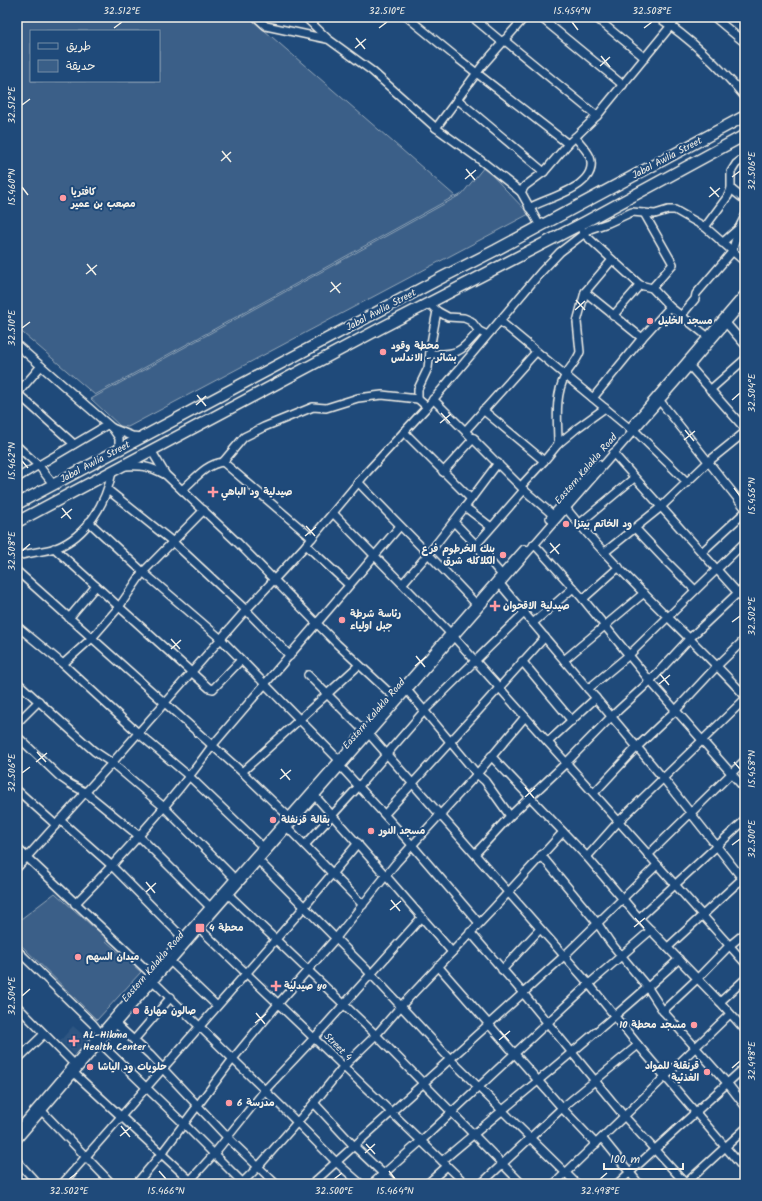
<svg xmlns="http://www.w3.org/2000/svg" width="762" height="1201" font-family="Kalam,'Playpen Sans Arabic',sans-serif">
<rect width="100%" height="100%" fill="#1f4a7a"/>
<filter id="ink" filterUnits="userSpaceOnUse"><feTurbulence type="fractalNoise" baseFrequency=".025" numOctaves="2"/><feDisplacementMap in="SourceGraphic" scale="8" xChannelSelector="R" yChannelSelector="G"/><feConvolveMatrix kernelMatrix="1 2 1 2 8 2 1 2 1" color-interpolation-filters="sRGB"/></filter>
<g filter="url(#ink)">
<polygon fill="#2d5581" points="73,1026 89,1040 76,1056 60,1041"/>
<g fill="#3a5f88" stroke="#97a8b8" fill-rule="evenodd">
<path d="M17 17H249L455 196 95 395 17 328ZM31 31H159V81H31Z"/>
<polygon points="484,167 529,214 128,427 120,426 91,399 462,194"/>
<polygon points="55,893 91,925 108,938 106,941 141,972 97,1020 17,941 17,922"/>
</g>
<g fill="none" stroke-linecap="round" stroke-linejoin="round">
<defs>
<g id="minor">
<polyline points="256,17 266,26 327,39"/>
<polyline points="305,17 328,39 372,71 436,128 479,159 521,192 540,226"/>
<polyline points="407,17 456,57 568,144"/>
<polyline points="472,17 502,42"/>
<polyline points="540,17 623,85"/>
<polyline points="595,17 645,58"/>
<path d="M658 17C691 39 720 67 745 97"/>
<polyline points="714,17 745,43"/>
<polyline points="504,40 597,116"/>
<polyline points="457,99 544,172"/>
<polyline points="436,128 482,66 525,17"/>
<polyline points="731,189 745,200"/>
<polyline points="521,192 525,186 544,172 568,144 597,116 678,17"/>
<path d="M529 208C548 197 600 187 590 157 587 150 580 143 575 137"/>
<polyline points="644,213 673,264 652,288"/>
<polyline points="705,227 728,196 731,189 731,172 736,164 745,157"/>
<polyline points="582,230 583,233 640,285 652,288 670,307 707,336"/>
<polyline points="722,243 739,228"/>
<polyline points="585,292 642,338"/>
<polyline points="429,303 437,311 448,317 464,318 471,321 479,331 487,335"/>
<polyline points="613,316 640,285"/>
<polyline points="681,316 695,299 696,294 732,252 739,228 745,216"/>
<polyline points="500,321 629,428"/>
<polyline points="726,323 745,345"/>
<polyline points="17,345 112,428 119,438 119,449"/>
<path d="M430 354C459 355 460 352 479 331"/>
<polyline points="687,363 745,429"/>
<polyline points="710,390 745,359"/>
<polyline points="17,393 74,444"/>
<polyline points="17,394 41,366"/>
<polyline points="593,398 642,338 670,307"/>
<polyline points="433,399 524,490 553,515"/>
<polyline points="660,401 745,508"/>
<polyline points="427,407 418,399 418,389 428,368 431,343 437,311"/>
<polyline points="483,410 544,461 521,486"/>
<polyline points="632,425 745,293"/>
<polyline points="112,428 132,436 142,437"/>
<polyline points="466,430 536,352"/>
<polyline points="634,430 687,482"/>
<polyline points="404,432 471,499"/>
<path d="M558 444C558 422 554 397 565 376 569 368 577 361 580 352L577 322 585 292 612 260"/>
<polyline points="17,446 39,466 53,484"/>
<polyline points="151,450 166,475 238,543 337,644 394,697"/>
<polyline points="613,453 745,601"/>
<polyline points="544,461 558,444 576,429 605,408"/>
<polyline points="223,462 312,538"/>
<path d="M124 466C141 465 149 466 164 474"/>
<polyline points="443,472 474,438"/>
<polyline points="17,478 107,425"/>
<path d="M358 482C397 523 437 562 476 604"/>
<polyline points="108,490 173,542 246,610 290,656"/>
<path d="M182 490C195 479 206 464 223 462L244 437 264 427 313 407 326 408 358 398 382 395 418 399"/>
<path d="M566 508C619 575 687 632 745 696"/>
<polyline points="333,513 450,633"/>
<polyline points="550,518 598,464"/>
<polyline points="89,522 143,572 221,639 339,760"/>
<polyline points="454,522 476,545 501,574"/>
<polyline points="579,524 634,478"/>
<polyline points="491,527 465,507 498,463"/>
<polyline points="635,528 666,561 695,590"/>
<polyline points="534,544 583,599 650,681 745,789"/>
<polyline points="306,545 349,585"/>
<polyline points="476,545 524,490"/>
<polyline points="54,548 209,688 213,689 241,660"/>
<polyline points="605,552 661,507 708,462 745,432"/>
<polyline points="702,552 745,512"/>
<path d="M17 556C28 553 46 551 56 548 87 536 106 503 112 472"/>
<polyline points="17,571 242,772 289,817"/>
<polyline points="403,583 429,553 465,507"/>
<polyline points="500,584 663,778 745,882"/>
<polyline points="583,599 619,567"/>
<polyline points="69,618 96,586"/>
<polyline points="533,623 573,588"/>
<polyline points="17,626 63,664 138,733 190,777 263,847"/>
<polyline points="454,637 745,963"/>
<polyline points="564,660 644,593"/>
<polyline points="522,661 572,721"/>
<polyline points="63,664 92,638 119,607 143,572 204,510"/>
<polyline points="308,675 364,731"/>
<polyline points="17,682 77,736 94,751 112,763 165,808 235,879"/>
<polyline points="588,689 629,655 745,542"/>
<polyline points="407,690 477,774 485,781 510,816"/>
<polyline points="17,723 39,701"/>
<polyline points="369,734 589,984 638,1045 745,1170"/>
<polyline points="17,736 60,777 70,784 85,792 139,836 210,907"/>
<polyline points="548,742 596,698"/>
<polyline points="491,756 587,857 639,918 720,1002 745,1030"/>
<polyline points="341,767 412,845 479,923"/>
<polyline points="242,772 359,665"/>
<polyline points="17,790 56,825"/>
<polyline points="594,793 637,747 676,710 717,666 745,639"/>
<polyline points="315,796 386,876 452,952"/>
<polyline points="385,814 545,637"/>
<polyline points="60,820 112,866 183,938"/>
<polyline points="288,828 363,905"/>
<polyline points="305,845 359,786 425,710 525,612"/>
<polyline points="17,848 151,974"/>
<polyline points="475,854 510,816 566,763 611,717 650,681 690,638 745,586"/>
<polyline points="541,855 598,924 610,942 648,988 663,1011 728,1084 745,1106"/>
<polyline points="648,855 745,760"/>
<polyline points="587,857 618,822 745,699"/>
<polyline points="259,861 371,974 450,1059 577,1184"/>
<polyline points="17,868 112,763 246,610 306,545 367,472 427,407 541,272 560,252 590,229 608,223 632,212 655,214 668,210 675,210 705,227 745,262"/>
<polyline points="229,895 376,1035 522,1184"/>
<path d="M75 904C124 854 171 803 212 746L400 526"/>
<polyline points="639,918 745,820"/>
<polyline points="196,925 466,1184"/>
<polyline points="470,932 523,993 624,1116 686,1184"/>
<polyline points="668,947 745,876"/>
<polyline points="17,950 93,1024 100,1033"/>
<polyline points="171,962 217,1006"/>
<polyline points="438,966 562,1108 596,1144"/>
<polyline points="502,970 540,929"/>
<polyline points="154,982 283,1108 336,1162 361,1184"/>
<polyline points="720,1002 744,980"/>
<polyline points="17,1006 74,1064"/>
<polyline points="663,1011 697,979 729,946 745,933"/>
<polyline points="116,1024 150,1055 227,1137 276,1184"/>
<polyline points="134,1040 171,997"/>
<polyline points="100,1043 184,1124 244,1184"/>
<polyline points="17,1060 44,1034"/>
<polyline points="74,1073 193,1183"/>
<polyline points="314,1103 354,1146 394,1184"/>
<polyline points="42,1111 112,1184"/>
<polyline points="17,1131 151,974 524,549"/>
<polyline points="602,1138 639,1184"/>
<polyline points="17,1140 116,1024 690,366 745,301"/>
<polyline points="17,1161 38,1184"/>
<path d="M442 1161C521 1094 603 1029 679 959"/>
<polyline points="62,1184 305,906 358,843"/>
<polyline points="136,1184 162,1153 232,1060 278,1004 336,938 396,863 477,774 525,717"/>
<polyline points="187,1184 214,1154 265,1090 314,1038 422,917"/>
<polyline points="241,1184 258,1167 314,1103 343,1067 376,1035 401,1006 494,908 563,832"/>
<polyline points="312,1184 564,956 657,865"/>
<polyline points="372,1184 421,1141 589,984 651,930"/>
<polyline points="427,1184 447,1166"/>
<polyline points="481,1184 562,1108 638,1045"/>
<polyline points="554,1184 730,1014"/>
<polyline points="617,1184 745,1067"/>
<polyline points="685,1184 745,1129"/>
<polyline points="744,1184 745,1183"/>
</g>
<g id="highway">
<polyline points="17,504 441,278 496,250 745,116"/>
<polyline points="17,522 381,328 585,222 745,135"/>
</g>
</defs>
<use href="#minor" stroke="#f4f1e8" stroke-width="10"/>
<use href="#highway" stroke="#f4f1e8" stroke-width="13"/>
<use href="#minor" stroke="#1f4a7a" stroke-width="7"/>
<use href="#highway" stroke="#1f4a7a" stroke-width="10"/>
</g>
</g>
<path fill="none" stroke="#f4f1e8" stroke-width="1.5" d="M572 22 578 30M114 28 122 22M379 28 387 22M644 28 652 22M356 38 365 49M355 48 366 39M601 56 610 67M600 66 610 57M22 105 30 99M222 151 231 162M221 161 231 152M466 169 475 180M732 177 740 171M465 179 476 170M22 187 28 195M710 187 719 197M709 197 720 188M87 264 96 275M86 274 97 265M331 282 340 293M330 292 341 283M576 300 585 310M575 310 585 301M22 328 30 322M197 395 206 406M732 400 740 393M196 405 206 396M441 413 450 423M440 423 451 414M685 430 694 441M684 440 695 431M22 461 28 468M734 488 740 496M62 508 71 519M61 518 72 509M306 526 315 536M305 536 316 527M550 543 559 554M22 551 30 544M550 553 560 544M732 622 740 616M171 639 180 649M171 649 181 640M416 656 425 667M415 666 426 657M660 674 669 685M659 684 670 675M37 752 46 762M36 762 47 753M734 762 740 769M281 769 290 780M22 773 30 767M280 779 291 770M525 787 534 798M525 797 535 788M732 845 740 839M146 882 155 893M146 892 156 883M391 900 400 911M390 910 401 901M635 918 644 928M634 927 645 918M22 996 30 989M256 1013 265 1024M255 1023 266 1014M500 1031 509 1041M499 1040 510 1031M732 1068 740 1061M121 1126 130 1137M120 1136 131 1127M366 1144 375 1154M365 1153 375 1144M159 1171 166 1179M389 1171 395 1179M69 1179 77 1173M334 1179 342 1173M600 1179 607 1173"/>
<g fill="#ff9aa2" stroke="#1f4a7a" stroke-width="1.5">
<circle cx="63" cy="198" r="4"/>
<circle cx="650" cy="321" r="4"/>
<circle cx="383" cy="352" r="4"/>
<path d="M211 486h4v4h4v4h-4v4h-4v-4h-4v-4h4z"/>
<circle cx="566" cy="524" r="4"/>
<circle cx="503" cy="555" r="4"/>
<path d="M493 600h4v4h4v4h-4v4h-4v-4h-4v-4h4z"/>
<circle cx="342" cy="620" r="4"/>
<circle cx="273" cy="820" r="4"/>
<circle cx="371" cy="831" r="4"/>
<rect x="195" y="923" width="10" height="10" rx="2"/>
<circle cx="78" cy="957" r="4"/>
<path d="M274 980h4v4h4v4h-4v4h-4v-4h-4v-4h4z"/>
<circle cx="136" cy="1011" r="4"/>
<circle cx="694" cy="1025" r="4"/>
<path d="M72 1035h4v4h4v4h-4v4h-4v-4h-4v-4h4z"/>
<circle cx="90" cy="1067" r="4"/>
<circle cx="707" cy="1072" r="4"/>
<circle cx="229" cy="1103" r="4"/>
</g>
<g text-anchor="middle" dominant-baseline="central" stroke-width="4" stroke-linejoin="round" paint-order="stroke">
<g font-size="10" fill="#f4f1e8" stroke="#1f4a7a">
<text transform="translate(667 158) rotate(-28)">Jabal Awlia Street</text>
<text transform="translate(381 310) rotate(-28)">Jabal Awlia Street</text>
<text transform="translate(95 462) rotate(-28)">Jabal Awlia Street</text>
<text transform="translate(586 469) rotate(-49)">Eastern Kalakla Road</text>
<text transform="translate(374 714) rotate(-49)">Eastern Kalakla Road</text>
<text transform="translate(153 967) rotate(-49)">Eastern Kalakla Road</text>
<text transform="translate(338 1047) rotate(45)">Street 4</text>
</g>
<g font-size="10" font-weight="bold" fill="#f4f1e8" stroke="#1f4a7a" text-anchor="start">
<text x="71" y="192">كافتريا<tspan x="71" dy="12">مصعب بن عمير</tspan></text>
<text x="658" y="321">مسجد الخليل</text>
<text x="391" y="346">محطة وقود<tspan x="391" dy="12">بشائر - الاندلس</tspan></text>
<text x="221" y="492">صيدلية ود الباهي</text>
<text x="574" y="524">ود الخاتم بيتزا</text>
<text x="495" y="549" text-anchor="end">بنك الخرطوم فرع<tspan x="495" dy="12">الكلاكله شرق</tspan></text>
<text x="503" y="606">صيدلية الاقحوان</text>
<text x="350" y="614">رئاسة شرطة<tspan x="350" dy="12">جبل اولياء</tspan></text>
<text x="281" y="820">بقالة قرنفلة</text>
<text x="379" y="831">مسجد النور</text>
<text x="209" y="928">محطة 4</text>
<text x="86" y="957">ميدان السهم</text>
<text x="284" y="986">صيدلية yo</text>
<text x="144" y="1011">صالون مهارة</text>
<text x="686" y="1025" text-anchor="end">مسجد محطة 10</text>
<text x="83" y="1035">AL-Hikma<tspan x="83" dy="12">Health Center</tspan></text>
<text x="699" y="1066" text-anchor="end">قرنقلة للمواد<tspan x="699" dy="12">الغذئية</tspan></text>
<text x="98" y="1067">حلويات ود الياشا</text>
<text x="237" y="1103">مدرسة 6</text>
</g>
</g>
<rect width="762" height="1201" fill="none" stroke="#1f4a7a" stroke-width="44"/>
<rect x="30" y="30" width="130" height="52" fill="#1f4a7a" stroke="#748da6"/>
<rect x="38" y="43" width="20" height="6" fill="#1f4a7a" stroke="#748da6"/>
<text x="66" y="50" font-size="12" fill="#f4f1e8">طريق</text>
<rect x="38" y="60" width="20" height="12" fill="#3a5f88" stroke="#748da6"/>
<text x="66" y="70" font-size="12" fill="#f4f1e8">حديقة</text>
<path d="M604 1163v6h79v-6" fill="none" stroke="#f4f1e8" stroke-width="2"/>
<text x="610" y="1163" font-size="12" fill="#f4f1e8" stroke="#1f4a7a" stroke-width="3" paint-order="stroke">100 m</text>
<rect x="22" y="22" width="718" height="1157" fill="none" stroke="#f4f1e8" stroke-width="1.5"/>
<g font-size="10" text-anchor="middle" fill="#f4f1e8">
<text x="122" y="14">32.512°E</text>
<text x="387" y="14">32.510°E</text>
<text x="572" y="14">15.454°N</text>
<text x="652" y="14">32.508°E</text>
<text transform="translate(11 105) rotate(-90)" y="4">32.512°E</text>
<text transform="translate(751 171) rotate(-90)" y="4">32.506°E</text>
<text transform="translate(11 187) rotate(-90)" y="4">15.460°N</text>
<text transform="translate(11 328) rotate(-90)" y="4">32.510°E</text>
<text transform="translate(751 393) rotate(-90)" y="4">32.504°E</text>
<text transform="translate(11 461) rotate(-90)" y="4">15.462°N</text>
<text transform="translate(751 496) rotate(-90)" y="4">15.456°N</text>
<text transform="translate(11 551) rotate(-90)" y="4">32.508°E</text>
<text transform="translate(751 616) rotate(-90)" y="4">32.502°E</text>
<text transform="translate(751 769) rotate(-90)" y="4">15.458°N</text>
<text transform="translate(11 773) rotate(-90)" y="4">32.506°E</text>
<text transform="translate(751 839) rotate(-90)" y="4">32.500°E</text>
<text transform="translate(11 996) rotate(-90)" y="4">32.504°E</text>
<text transform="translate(751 1061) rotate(-90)" y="4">32.498°E</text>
<text x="69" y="1194">32.502°E</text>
<text x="166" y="1194">15.466°N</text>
<text x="334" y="1194">32.500°E</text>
<text x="395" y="1194">15.464°N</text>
<text x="600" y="1194">32.498°E</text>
</g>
</svg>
